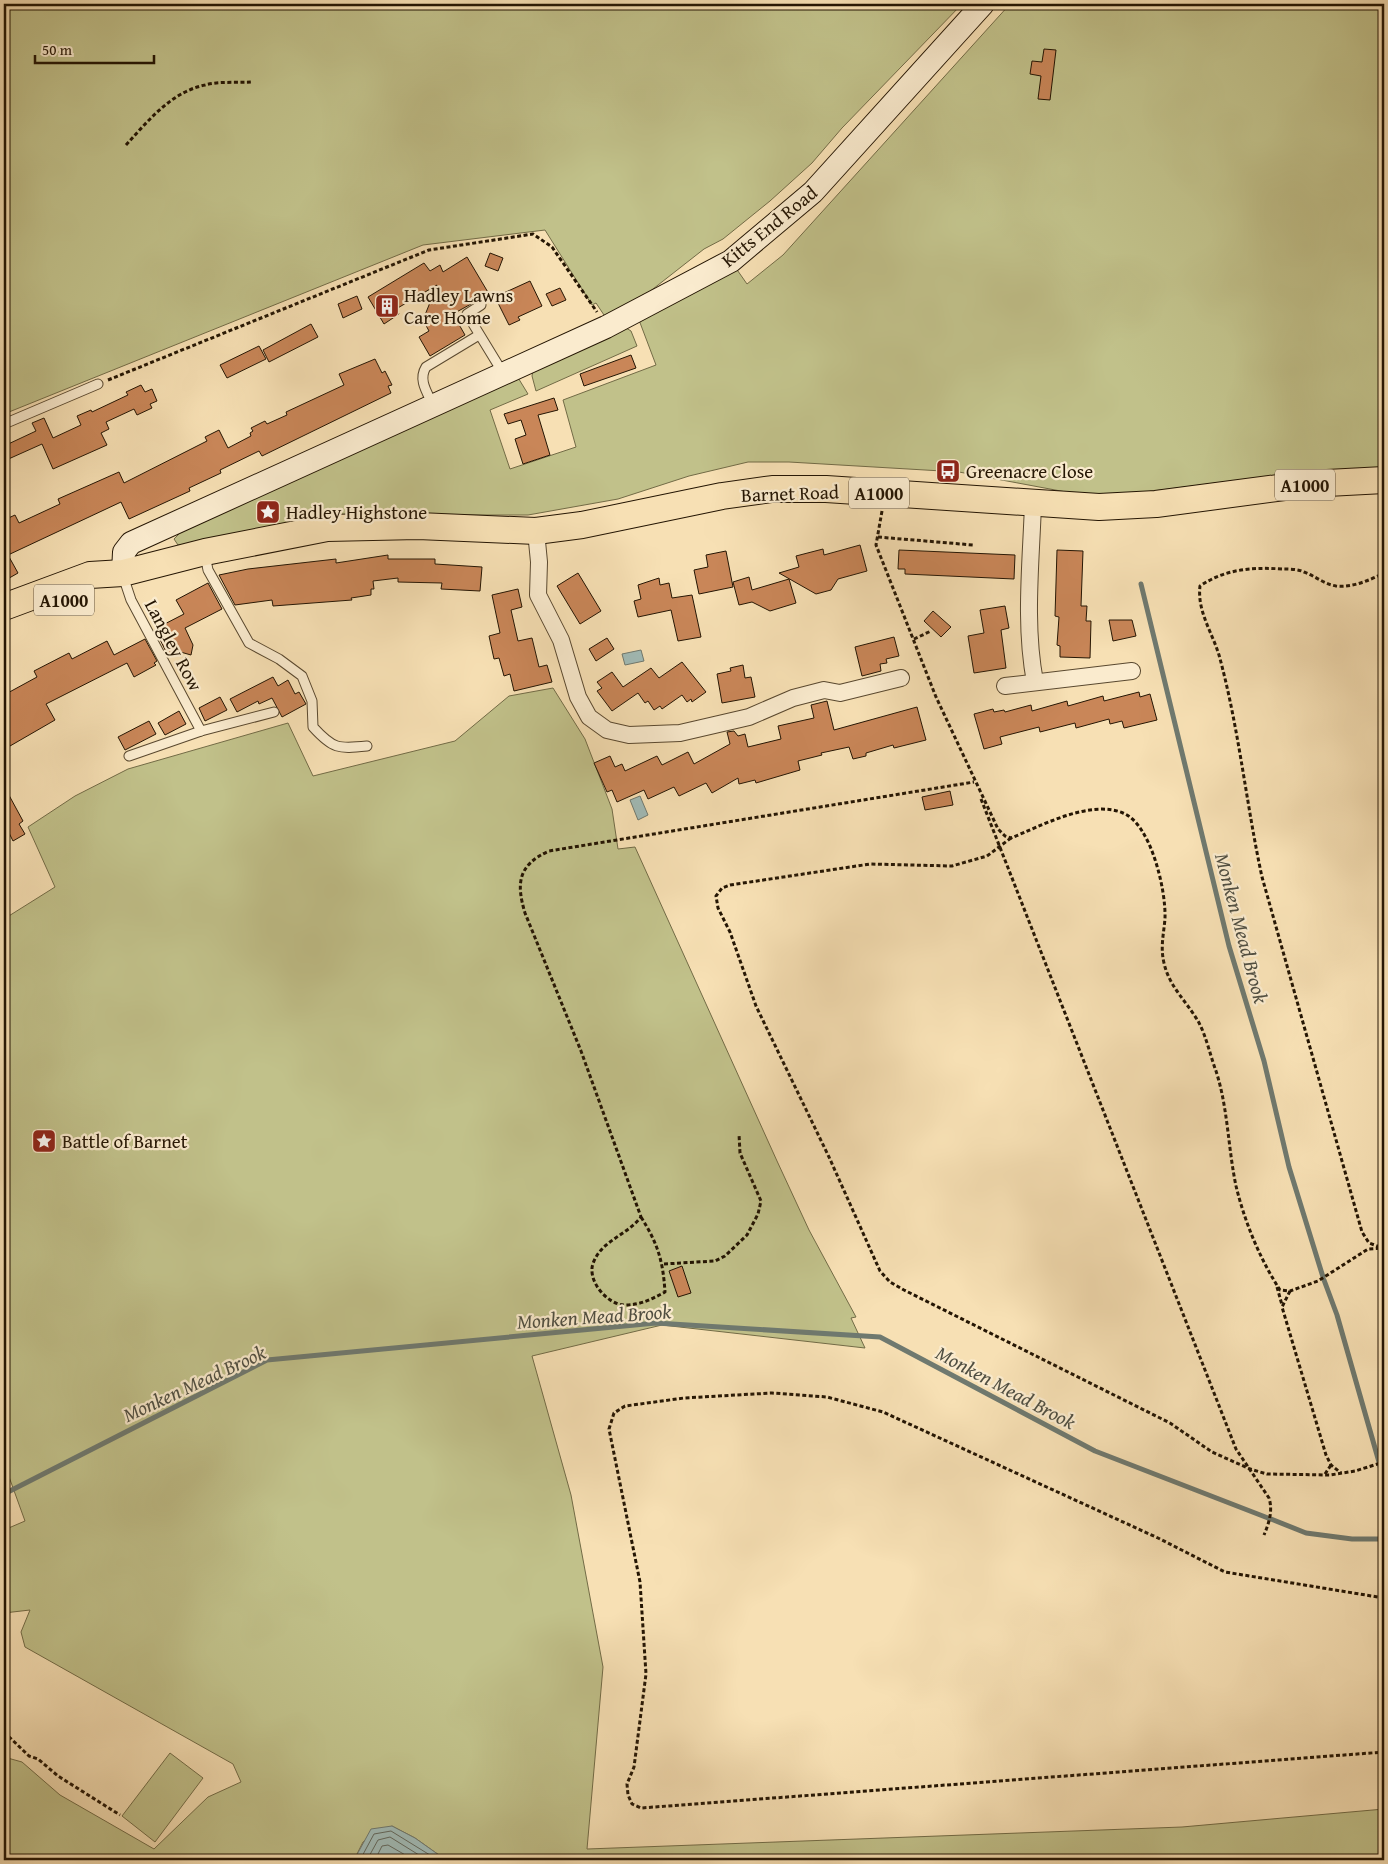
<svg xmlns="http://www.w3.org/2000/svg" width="1388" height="1864" font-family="'Gentium Book Plus',serif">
<rect width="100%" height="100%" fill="#f7e0b4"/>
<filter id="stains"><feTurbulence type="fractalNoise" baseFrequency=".004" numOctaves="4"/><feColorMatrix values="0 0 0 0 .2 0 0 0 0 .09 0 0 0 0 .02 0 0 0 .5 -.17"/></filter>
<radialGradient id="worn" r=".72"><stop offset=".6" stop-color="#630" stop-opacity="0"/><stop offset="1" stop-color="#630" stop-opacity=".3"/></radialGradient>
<g fill="#c1c18a" stroke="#726b46">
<polygon points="4,4 962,4 842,128 812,163 770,201 723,239 704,249 630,307 606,318 596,303 592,305 545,230 423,245 4,414"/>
<polygon points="1010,4 1384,4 1384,467 1224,482 1098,498 959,472 789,462 748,462 689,476 618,499 528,515 436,515 178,545 174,539 180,533 517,376 528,394 490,410 510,469 576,447 563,400 656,365 639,320 733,264 747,284 783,255"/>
<polygon points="623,326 631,331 637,346 536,391 532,376 533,370"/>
<polygon points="553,688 585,739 612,809 618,849 635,847 777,1161 809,1230 856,1317 851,1318 865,1348 662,1325 532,1356 571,1495 603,1667 587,1849 1182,1827 1384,1809 1384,1860 446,1860 415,1838 392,1826 363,1842 354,1860 4,1860 4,1757 22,1762 60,1795 154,1849 208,1797 241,1782 233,1764 25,1647 21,1632 30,1610 4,1613 4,1530 25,1521 4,1463 4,919 55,887 28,827 75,796 128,769 288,723 313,776 455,741 509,696"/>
<polygon points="170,1753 203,1778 155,1842 122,1816"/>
</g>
<g fill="#a1bbb7" stroke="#6f796f">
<polygon points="641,650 644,661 625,665 622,654"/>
<polygon points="640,796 648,815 638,820 630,800"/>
<polygon points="392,1826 415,1838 446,1860 354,1860 371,1829"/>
</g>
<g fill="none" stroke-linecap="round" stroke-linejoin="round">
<g stroke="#62685d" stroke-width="1">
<polyline points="360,1860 374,1834 391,1831 438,1860"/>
<polyline points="367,1860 378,1840 390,1837 427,1860"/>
<polyline points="375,1860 382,1846 388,1845 414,1860"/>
</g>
<g stroke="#6f796f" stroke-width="5">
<polyline points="1141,584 1229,946 1264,1061 1289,1167 1323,1277"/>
<polyline points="1324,1280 1337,1315 1379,1462"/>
<polyline points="1380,1466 1384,1482"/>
<polyline points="4,1494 267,1360 656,1323 880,1337 1095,1451 1268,1518"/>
<polyline points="1271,1519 1306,1533 1352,1539 1384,1539"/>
</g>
</g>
<g fill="#c98658" stroke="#241503">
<polygon points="1044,49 1056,50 1050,100 1038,99 1041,76 1030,74 1032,61 1042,62"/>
<polygon points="490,253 503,258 498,271 485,266"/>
<polygon points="467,257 489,294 453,314 465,335 430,356 419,337 429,331 423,320 437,285 396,309 399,314 384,324 368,297 424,263 430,271 440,265 443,272"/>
<polygon points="530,281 542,306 518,317 520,320 509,325 495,297"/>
<polygon points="560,288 566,300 552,306 546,294"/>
<polygon points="357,296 362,309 343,318 338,304"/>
<polygon points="311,324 318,337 269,362 263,350"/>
<polygon points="259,346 266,359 227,378 220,365"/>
<polygon points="631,355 636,368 584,386 580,374"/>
<polygon points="375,359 382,373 385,371 392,385 388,386 391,393 262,456 259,451 220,470 221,473 189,488 190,491 129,519 121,502 8,555 18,573 4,581 4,520 15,515 19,523 60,504 58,499 119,472 124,483 207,441 205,437 219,430 228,448 251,436 250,433 253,431 251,428 265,421 267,424 287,415 286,412 344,385 339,374"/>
<polygon points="141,385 145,392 152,389 157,401 150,404 152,408 137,415 134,409 106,422 109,429 101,433 107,445 53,469 42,444 4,461 4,446 36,431 32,423 44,418 53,438 81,425 77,416 91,410 92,412 128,395 126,392"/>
<polygon points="554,398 558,410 538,415 550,455 523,464 515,439 526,435 521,420 508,424 504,414"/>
<polygon points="860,545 867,571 838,579 831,590 816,594 779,573 799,567 796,556 823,549 824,555"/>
<polygon points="899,550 1015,555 1014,579 905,574 905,569 898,569"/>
<polygon points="1057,550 1083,551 1081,606 1087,606 1086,621 1091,621 1090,658 1060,657 1060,646 1057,645 1059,617 1055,616"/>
<polygon points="726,551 733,587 699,594 694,570 708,567 706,555"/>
<polygon points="388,555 388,559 435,559 435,564 482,567 480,591 441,589 442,583 398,582 398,578 373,581 374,589 371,589 371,595 351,598 352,600 273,606 272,600 235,605 219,575 248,569 336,559 336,563"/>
<polygon points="578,573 601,611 580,624 557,586"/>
<polygon points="749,577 752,590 789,579 796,603 770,611 752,602 739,605 733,582"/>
<polygon points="659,578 660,585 669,583 672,598 692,595 701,637 678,641 671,610 638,617 634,601 641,599 638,585"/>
<polygon points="208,583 222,609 185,628 193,645 191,655 177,651 168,656 155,629 184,614 176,600"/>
<polygon points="518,589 522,607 511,610 518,641 532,638 539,667 547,665 552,682 514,691 510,674 504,676 499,658 494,659 489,636 500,633 492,595"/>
<polygon points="1005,606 1009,628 1001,630 1006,668 974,673 968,636 984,633 980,610"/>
<polygon points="933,611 951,627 941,637 924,621"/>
<polygon points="1109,620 1132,620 1136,636 1113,641"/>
<polygon points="894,637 899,656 886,659 887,663 880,664 881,671 862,676 855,647"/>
<polygon points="607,638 614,649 596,661 589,649"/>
<polygon points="145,639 157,661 154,663 156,665 134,677 127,663 46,704 55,720 10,746 4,734 4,695 37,677 34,671 69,653 72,659 107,641 114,655"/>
<polygon points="682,662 706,692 692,702 691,699 687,702 682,695 662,709 660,706 654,710 648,701 645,703 638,693 612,711 597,691 602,688 597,682 612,672 623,687 651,668 659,678"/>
<polygon points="743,665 745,678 751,677 755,697 722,703 717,674 731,671 730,668"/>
<polygon points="273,677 278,686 288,680 295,694 299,692 306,704 282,717 272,698 259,704 258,701 237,712 230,699"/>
<polygon points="1139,692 1140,697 1150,694 1157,720 1124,728 1122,721 1110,724 1109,719 1076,728 1075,723 1040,732 1039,727 1000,737 1002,744 984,749 974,714 993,709 994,712 1004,710 1005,712 1031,705 1032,711 1067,701 1068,706 1103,696 1104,701"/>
<polygon points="220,697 227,710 205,721 199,708"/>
<polygon points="827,701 834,730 917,707 926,740 894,748 893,745 866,753 866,756 853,759 849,747 821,753 822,755 798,761 800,770 756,783 755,780 739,784 738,778 712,793 706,783 679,796 674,787 648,799 644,790 617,802 612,790 607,792 594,763 610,756 615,767 622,764 625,771 657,756 662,765 688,752 694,764 730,744 727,732 734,731 738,736 745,734 748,747 781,739 778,726 814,718 811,705"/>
<polygon points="179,711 186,724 165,735 158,723"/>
<polygon points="149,721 156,734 125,750 118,737"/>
<polygon points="4,786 23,821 19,824 25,834 13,841 4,823"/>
<polygon points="950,791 953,805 925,810 922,797"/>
<polygon points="682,1266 691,1293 678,1297 669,1271"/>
</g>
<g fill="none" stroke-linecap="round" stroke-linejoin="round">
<defs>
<g id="lane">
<polyline points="481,305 467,314 503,373"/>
<path d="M433 405C427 392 418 380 426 367L479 335"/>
<polyline points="4,424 98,384"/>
<path d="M205 555 208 570 249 643 279 659 302 676 312 701 313 727C333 749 338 749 367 746"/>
<polyline points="123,576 131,600 201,731"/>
<polyline points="129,756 201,731 274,712"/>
</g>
<g id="street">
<path d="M1033 504C1031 563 1024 624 1035 682"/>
<polyline points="536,531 539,562 538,595 561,640 578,697 589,717 607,730 629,735 680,733 749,717 793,698 824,690 840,693 901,678"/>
<polyline points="1005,686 1132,671"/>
</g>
<polyline id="secondary" points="123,573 124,552 131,543 606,327 731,261 813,192 983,4"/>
<polyline id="primary" points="4,607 90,575 123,573 205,552 327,528 418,526 536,531 582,525 722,496 772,489 826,489 1099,507 1156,504 1308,484 1384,480"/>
</defs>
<use href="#lane" stroke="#59482f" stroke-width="11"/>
<use href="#street" stroke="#59482f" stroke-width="18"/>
<use href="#secondary" stroke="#241503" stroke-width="24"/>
<use href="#primary" stroke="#241503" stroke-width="28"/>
<g stroke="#241503" stroke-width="3" stroke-dasharray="4 2.5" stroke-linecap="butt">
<path d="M126 145C148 121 171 92 205 85 219 81 236 83 251 82"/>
<polyline points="108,380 429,250 533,234 552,247 597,312"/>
<path d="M882 511 876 545 936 697 998 829 1005 836 1011 838C1041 826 1090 799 1123 813 1151 824 1166 890 1165 918 1164 933 1160 947 1164 963 1169 986 1186 1001 1198 1021 1206 1035 1210 1055 1216 1071 1228 1108 1228 1148 1236 1186 1245 1223 1260 1259 1280 1290L1290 1291 1318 1281 1368 1249 1384 1248"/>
<polyline points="878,537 973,545"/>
<polyline points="914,639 931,631"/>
<path d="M981 799 1236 1449 1269 1498C1273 1511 1269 1523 1264 1535"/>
<polyline points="1011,838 987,856 952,866 870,864 730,885 722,888 716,896 718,908 730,932 756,1006 829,1157 880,1271 890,1282 904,1290 1170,1423 1212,1452 1250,1469 1267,1474 1330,1475 1355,1471 1384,1462"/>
<path d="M641 1217C658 1244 663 1261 665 1292 652 1299 641 1305 625 1305 607 1305 585 1279 594 1261 603 1240 627 1235 641 1217L581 1051 525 913C516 883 518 865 549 851L974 782"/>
<path d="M1380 1247 1369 1243 1362 1232 1262 877C1246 803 1239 728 1219 655 1212 632 1197 611 1200 586 1225 569 1252 567 1282 569 1289 569 1298 569 1304 572 1315 576 1324 584 1336 586 1352 588 1370 580 1384 573"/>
<polyline points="664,1264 715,1261 725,1256 747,1235 758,1214 761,1201 740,1153 739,1134"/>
<polyline points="1277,1287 1282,1305"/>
<polyline points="1290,1291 1282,1307 1326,1455 1331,1465 1341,1473"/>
<polyline points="1325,1474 1331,1465"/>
<polyline points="1384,1598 1225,1572 1158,1538 883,1412 827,1397 772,1393 684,1398 625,1406 614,1413 609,1429 640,1582 646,1674 634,1767 627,1784 628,1795 632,1804 641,1808 1384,1752"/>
<polyline points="4,1732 29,1756 38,1759 58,1776 120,1815"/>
</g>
<use href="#lane" stroke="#faebce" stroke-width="9"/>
<use href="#street" stroke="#faebce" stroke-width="16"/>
<use href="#secondary" stroke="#faebce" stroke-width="22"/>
<use href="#primary" stroke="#f7e0b4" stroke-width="26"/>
</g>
<defs>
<symbol id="building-square" viewBox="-11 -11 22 22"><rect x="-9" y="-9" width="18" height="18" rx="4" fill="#8f2418" stroke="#faebce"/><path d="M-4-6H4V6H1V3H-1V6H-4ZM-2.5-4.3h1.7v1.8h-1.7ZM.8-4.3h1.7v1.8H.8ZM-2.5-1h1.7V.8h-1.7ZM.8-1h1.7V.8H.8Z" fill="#fff"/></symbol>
<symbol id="bus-square" viewBox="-11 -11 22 22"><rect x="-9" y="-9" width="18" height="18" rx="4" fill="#8f2418" stroke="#faebce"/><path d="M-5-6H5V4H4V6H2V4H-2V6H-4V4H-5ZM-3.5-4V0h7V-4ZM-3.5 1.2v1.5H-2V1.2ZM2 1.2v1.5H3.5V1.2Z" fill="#fff"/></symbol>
<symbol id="sight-square" viewBox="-11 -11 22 22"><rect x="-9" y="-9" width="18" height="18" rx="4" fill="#8f2418" stroke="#faebce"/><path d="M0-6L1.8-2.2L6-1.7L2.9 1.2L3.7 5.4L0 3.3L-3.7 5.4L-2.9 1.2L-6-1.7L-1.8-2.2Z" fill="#fff"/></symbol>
</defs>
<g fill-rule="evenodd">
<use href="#building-square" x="373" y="292" width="28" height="28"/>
<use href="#bus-square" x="934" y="457" width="28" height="28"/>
<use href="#sight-square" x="254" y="498" width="28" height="28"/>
<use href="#sight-square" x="30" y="1127" width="28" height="28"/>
</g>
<g text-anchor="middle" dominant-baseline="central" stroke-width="4.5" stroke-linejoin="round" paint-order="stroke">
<g fill="#faebce" stroke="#645540" stroke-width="1">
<rect x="1275" y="469.5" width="60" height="31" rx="4"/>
<rect x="849" y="477.5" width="60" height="31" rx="4"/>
<rect x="34" y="584.5" width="60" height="31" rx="4"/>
</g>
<g font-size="18" font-weight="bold" fill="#241503">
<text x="1305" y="485">A1000</text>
<text x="879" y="493">A1000</text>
<text x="64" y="600">A1000</text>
</g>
<g font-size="19" fill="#241503" stroke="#faebce">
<text transform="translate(769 226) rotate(-39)">Kitts End Road</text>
<text transform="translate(790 493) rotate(-2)">Barnet Road</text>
<text transform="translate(174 645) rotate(62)">Langley Row</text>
</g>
<g font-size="19" fill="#241503" stroke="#faebce" text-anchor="start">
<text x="404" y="295">Hadley Lawns<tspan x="404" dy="22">Care Home</tspan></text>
<text x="966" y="471">Greenacre Close</text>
<text x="286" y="512">Hadley Highstone</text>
<text x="62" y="1141">Battle of Barnet</text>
</g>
<g font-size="20" font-style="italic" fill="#504f42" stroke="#faebce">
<text transform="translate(1242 928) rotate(75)">Monken Mead Brook</text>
<text transform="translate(594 1316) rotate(-4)">Monken Mead Brook</text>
<text transform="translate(194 1383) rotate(-25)">Monken Mead Brook</text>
<text transform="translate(1006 1387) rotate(28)">Monken Mead Brook</text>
</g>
</g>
<rect width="1388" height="1864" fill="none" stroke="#f7e0b4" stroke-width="20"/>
<rect x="5" y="5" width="1378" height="1854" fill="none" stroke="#241503" stroke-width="2.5"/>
<rect x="10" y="10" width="1368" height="1844" fill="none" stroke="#241503"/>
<path d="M35 55v8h119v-8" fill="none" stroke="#241503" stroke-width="2.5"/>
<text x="42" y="55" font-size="15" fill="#241503" stroke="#faebce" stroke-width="4" paint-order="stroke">50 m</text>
<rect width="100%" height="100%" filter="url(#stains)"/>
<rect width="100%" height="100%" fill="url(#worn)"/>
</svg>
